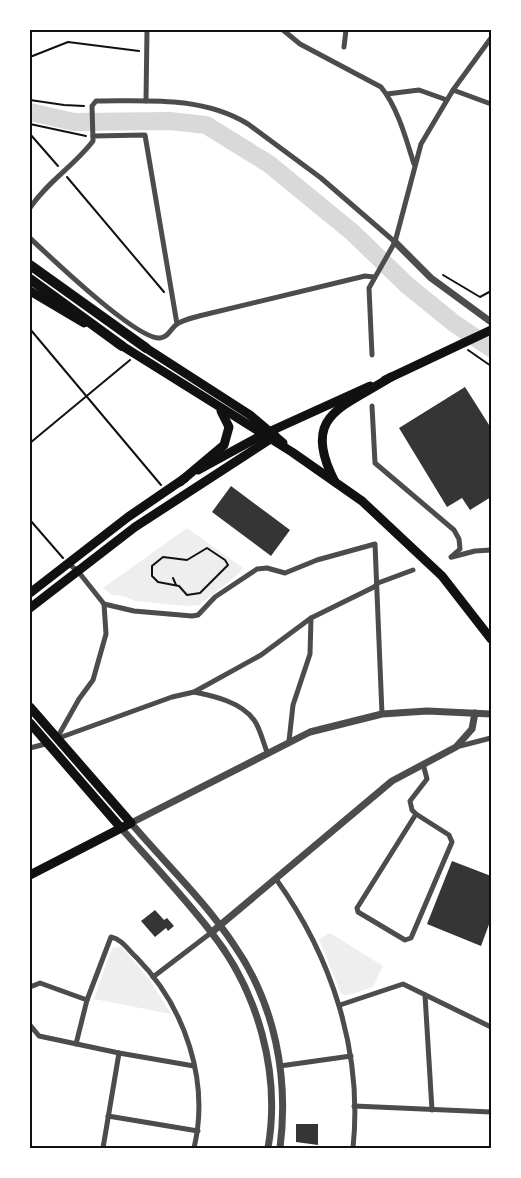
<svg xmlns="http://www.w3.org/2000/svg" width="521" height="1178" font-family="'Roboto Serif',serif">
<rect width="100%" height="100%" fill="#fff"/>
<g fill="#eee">
<polygon points="187,528 243,568 236,576 199,605 188,606 135,601 124,596 112,595 103,588"/>
<polygon points="330,933 383,966 373,987 345,996 341,993 319,939"/>
<polygon points="122,947 151,982 171,1014 94,999 112,948"/>
</g>
<g fill="none" stroke-linecap="round" stroke-linejoin="round">
<polyline stroke="#d9d9d9" stroke-width="18" points="30,112 74,122 170,121 206,125 269,164 352,232 407,285 455,324 491,348"/>
</g>
<g fill="#353535">
<polygon points="465,387 491,428 491,497 470,510 462,498 447,507 399,428"/>
<polygon points="231,486 290,530 271,556 212,512"/>
<polygon points="452,861 491,876 491,919 481,946 427,924"/>
<polygon points="155,910 164,920 167,918 174,926 168,931 166,928 155,937 141,921"/>
<polygon points="296,1124 318,1124 318,1145 296,1142"/>
</g>
<g fill="none" stroke-linecap="round" stroke-linejoin="round">
<g stroke="#111" stroke-width="2">
<polyline points="30,57 68,42 139,51"/>
<polyline points="30,100 64,105 84,106"/>
<polyline points="30,124 86,136"/>
<polyline points="30,134 58,166"/>
<polyline points="67,177 164,292"/>
<polyline points="443,275 480,297 491,291"/>
<polyline points="30,329 161,485"/>
<polyline points="468,350 491,366"/>
<polyline points="30,443 130,360"/>
<polyline points="30,520 63,558"/>
<polygon points="207,548 225,560 228,565 200,593 187,595 179,586 158,582 152,576 152,566 163,557 187,560"/>
<polyline points="173,578 176,585"/>
</g>
<g stroke="#4c4c4c" stroke-width="5">
<path d="M283 30 300 44 381 87C398 108 406 139 414 164"/>
<polyline points="344,47 346,30"/>
<polyline points="453,90 491,104"/>
<polyline points="387,94 419,90 447,100"/>
<polyline points="146,101 147,30"/>
<polyline points="93,136 145,135 177,324"/>
<path d="M30 208C47 182 74 166 93 141L92 106 96 101C147 101 202 96 248 124L321 178 395 242"/>
<path d="M30 238C50 257 137 340 160 338 169 337 170 329 177 324 183 320 192 318 199 316L365 276 374 277"/>
<polyline points="372,355 369,288 395,242 421,144 453,90 491,38"/>
<polyline points="372,406 375,463 454,530 459,539 460,549 451,557"/>
<polyline points="452,557 475,551 491,550"/>
<polyline points="67,563 77,570 104,604 134,611 192,616 198,615 215,597 257,569 267,568 285,573 317,560 375,544 382,714"/>
<path d="M194 692C214 696 241 702 254 720 260 728 263 742 267 752"/>
<polyline points="57,738 79,699 93,680 106,634 104,604"/>
<polyline points="56,739 172,697 194,692 261,655 311,618 374,587 378,583 413,570"/>
<polyline points="289,741 293,705 310,654 311,618"/>
<polyline points="456,747 491,738"/>
<polyline points="30,748 49,743"/>
<polyline points="416,814 449,835 452,842 411,938 405,940 358,912 357,908 416,814 412,810 410,801 427,779 423,764"/>
<path d="M276 879C332 957 363 1052 353 1148"/>
<polyline points="153,977 212,932"/>
<path d="M30 987 40 983 87 1000 111 937C122 939 129 951 137 958 185 1007 210 1081 194 1148"/>
<polyline points="425,995 432,1110"/>
<polyline points="340,1005 403,984 491,1027"/>
<polyline points="30,1025 39,1036 119,1053 103,1148"/>
<polyline points="76,1044 87,1000"/>
<polyline points="119,1053 194,1066"/>
<polyline points="280,1066 351,1056"/>
<polyline points="354,1106 491,1112"/>
<polyline points="108,1116 198,1131"/>
</g>
<g stroke="#4c4c4c" stroke-width="7">
<polyline points="395,242 431,278 491,322"/>
<path d="M121 828C151 862 183 896 211 932 258 991 281 1073 268 1148"/>
<polyline points="212,932 392,781 456,747 472,729 475,713"/>
<path d="M280 1148C289 1077 275 1004 234 945 205 901 165 863 131 823L310 732 382 714 427 711 491 714"/>
</g>
<g stroke="#111" stroke-width="9">
<polyline points="385,380 491,330"/>
<polyline points="198,470 262,435 370,386"/>
<polyline points="30,593 128,517 185,478"/>
<polyline points="30,608 135,527 275,436"/>
<polyline points="30,707 131,823 30,875"/>
<polyline points="30,723 121,828"/>
</g>
<g stroke="#111" stroke-width="9">
<polyline points="30,291 84,323"/>
<polyline points="116,342 292,452 362,501 442,576 491,639"/>
<polyline points="146,348 250,415 283,443"/>
<polyline points="180,482 224,445 229,427 221,411"/>
<path d="M335 482C300 415 342 408 391 377"/>
</g>
<g stroke="#111" stroke-width="10">
<polyline points="30,265 146,348"/>
<polyline points="30,279 122,346"/>
</g>
</g>
<rect width="521" height="1178" fill="none" stroke="#ffffff" stroke-width="62"/>
<rect x="31" y="31" width="459" height="1116" fill="none" stroke="#111" stroke-width="2"/>
</svg>
